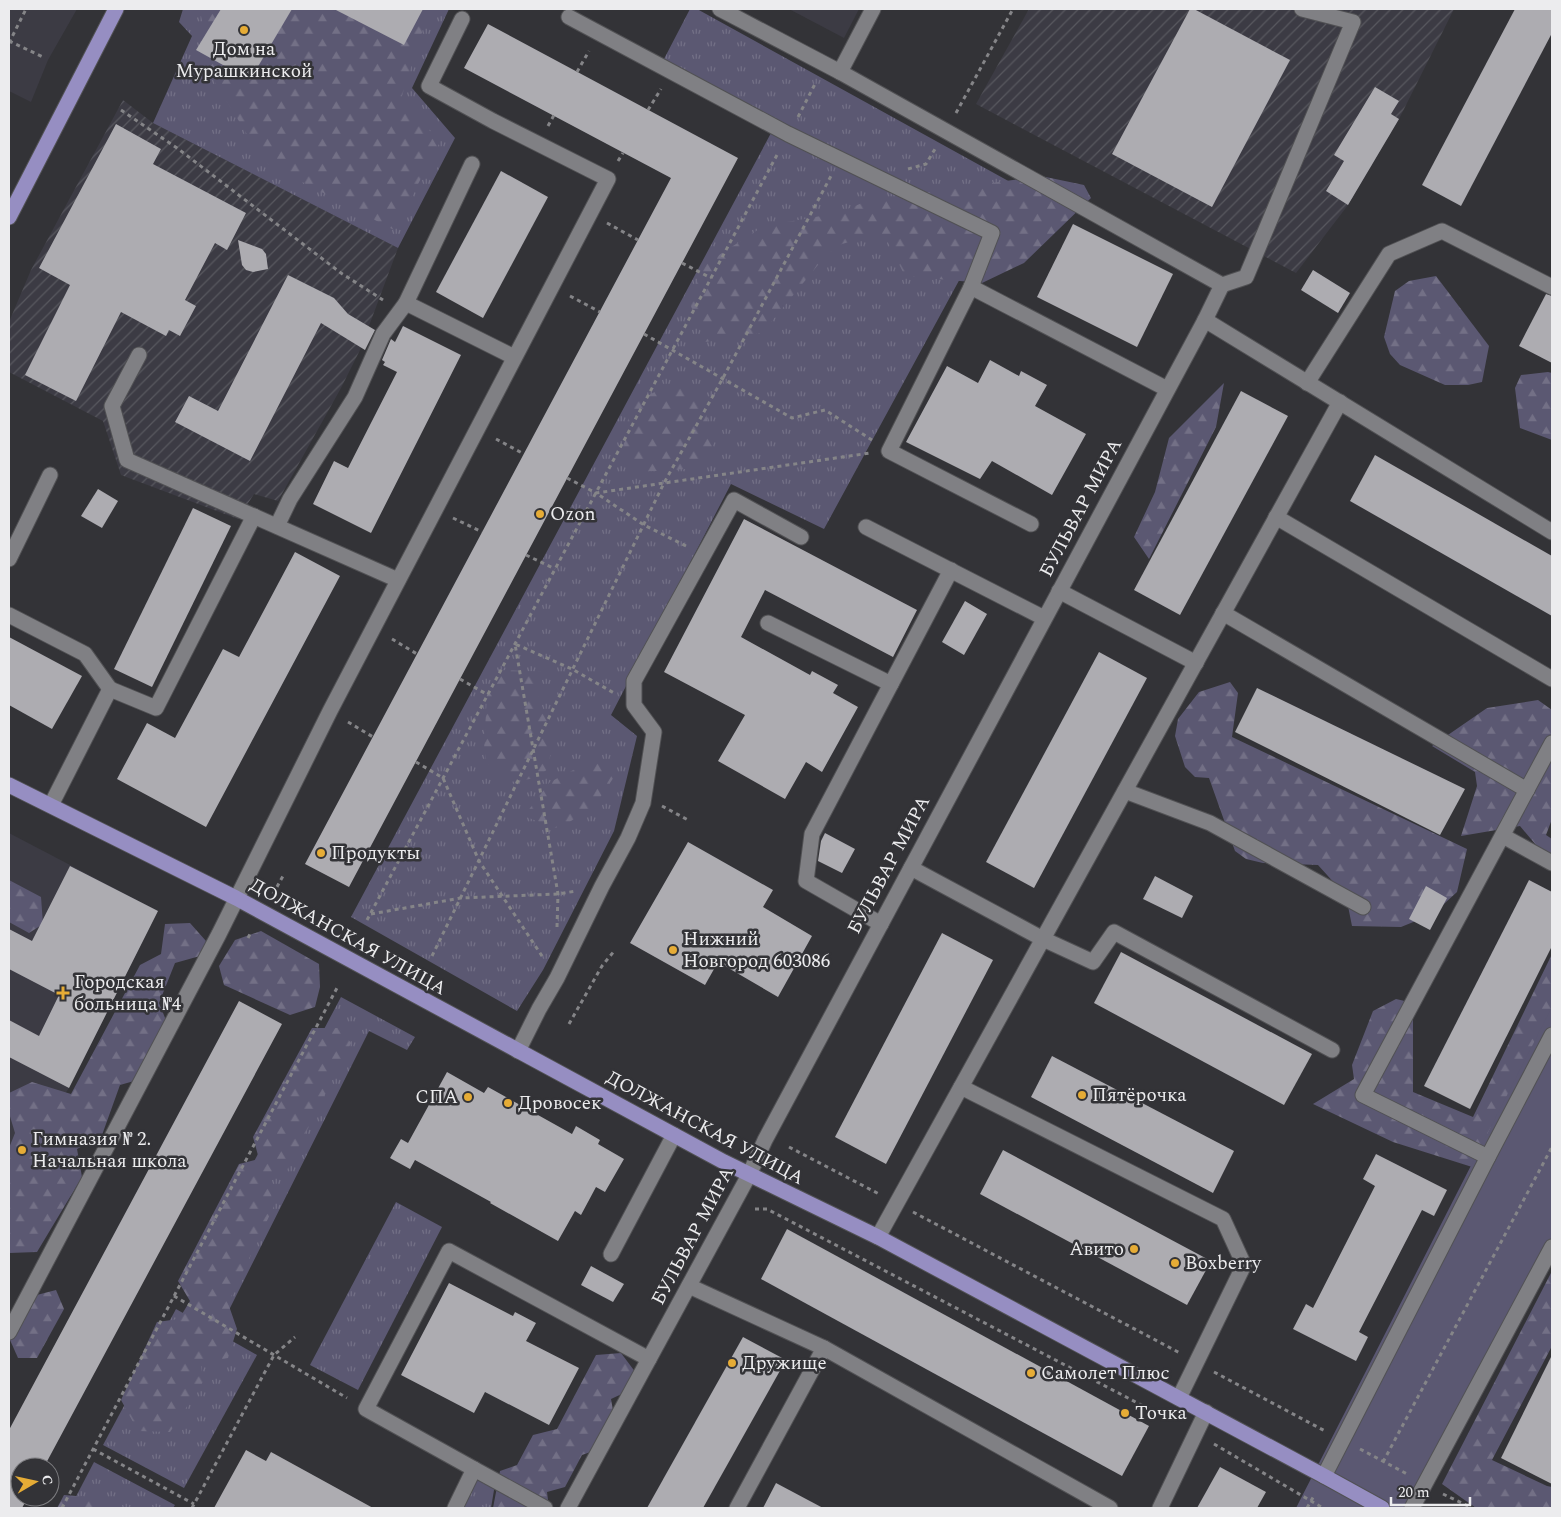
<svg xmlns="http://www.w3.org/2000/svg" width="1561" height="1517" font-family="Spectral,serif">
<defs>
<pattern id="industrial-furrows" width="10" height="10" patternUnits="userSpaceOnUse" patternTransform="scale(1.25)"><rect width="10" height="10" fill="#3c3b44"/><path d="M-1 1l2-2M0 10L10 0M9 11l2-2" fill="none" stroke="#58585f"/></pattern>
<pattern id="grass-tufts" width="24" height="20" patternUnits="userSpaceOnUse" patternTransform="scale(1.25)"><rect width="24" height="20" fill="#5b5872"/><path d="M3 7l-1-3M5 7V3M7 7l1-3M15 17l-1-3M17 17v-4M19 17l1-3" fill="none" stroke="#737086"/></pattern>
<pattern id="forest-firs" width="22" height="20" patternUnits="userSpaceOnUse" patternTransform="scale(1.25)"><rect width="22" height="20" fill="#5b5872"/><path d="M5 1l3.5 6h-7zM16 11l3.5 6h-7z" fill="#737086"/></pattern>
</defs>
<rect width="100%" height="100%" fill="#333337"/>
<g fill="#3c3b44">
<polygon points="9,9 77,9 48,60 31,102 9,91"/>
<polygon points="789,9 859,9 844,38"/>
<polygon points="9,833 158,911 69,1088 60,1101 9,1200"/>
</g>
<g fill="url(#industrial-furrows)">
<polygon points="1029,9 1454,9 1399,119 1348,205 1296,273 976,104"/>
<polygon points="123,100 153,123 398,248 360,350 341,388 278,501 254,494 238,519 121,475 103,421 9,372 9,322 31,270"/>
</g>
<g fill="url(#grass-tufts)">
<polygon points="183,9 449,9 412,88 455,138 398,248 153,123 192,36 179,22"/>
<polygon points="690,9 697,9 1012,183 824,529 731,484 611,715 637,736 614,831 543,970 517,1011 351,917 778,120 664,59"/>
<polygon points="341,997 415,1037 407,1050 369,1031 227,1314 185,1292"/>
<polygon points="396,1202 442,1227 358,1390 310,1365"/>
<polygon points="176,1309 257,1355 184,1488 103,1445"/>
<polygon points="94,1462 175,1505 173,1508 70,1508"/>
<polygon points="474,1472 495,1484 491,1508 458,1508"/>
</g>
<g fill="url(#forest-firs)">
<polygon points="203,9 456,9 429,10 401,99 440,142 394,230 264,162 204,64 210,54 201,16"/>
<polygon points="1041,176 1084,185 1091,198 1024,263 982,283 905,276 886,238 871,236 842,244 827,254 762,333 705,342 689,301 705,264 764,226 838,213 867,201"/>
<polygon points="1436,276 1489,346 1482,382 1468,385 1445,385 1400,365 1390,354 1384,337 1395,291 1409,281"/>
<polygon points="1548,372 1552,373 1552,440 1520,428 1515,388 1521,375"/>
<polygon points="1224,383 1216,427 1149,559 1134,537 1155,492 1169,438"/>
<polygon points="670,384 700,388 713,444 700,462 686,469 641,472 624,448 630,405"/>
<polygon points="501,670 543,672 542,681 536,691 552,732 549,768 536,778 510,782 487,763 484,749 487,694"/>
<polygon points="1230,682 1238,693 1232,737 1467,849 1457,892 1433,914 1401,927 1352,926 1346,896 1318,865 1263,863 1246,859 1235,851 1209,778 1195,777 1185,767 1175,736 1178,719 1199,692"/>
<polygon points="1538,700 1552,710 1552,819 1546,835 1552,839 1552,864 1520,826 1461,836 1477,786 1475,772 1432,746 1487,708"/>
<polygon points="595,759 607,763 614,777 595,805 568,823 555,828 524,816 550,782"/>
<polygon points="9,880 41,897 43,924 29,933 9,922"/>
<polygon points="190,923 206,941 200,956 175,963 159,1003 172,1035 148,1077 120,1085 102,1135 77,1149 82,1177 37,1252 9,1253 9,1148 15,1133 9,1113 9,1093 32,1082 71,1094 140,965 161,954 165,924"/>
<polygon points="261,931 319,964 320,987 315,1007 290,1015 224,985 219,966 235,940"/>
<polygon points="1552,954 1552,1042 1488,1172 1393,1142 1313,1104 1354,1079 1352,1065 1373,1011 1396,999 1409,1002 1413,1016 1413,1092 1473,1117"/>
<polygon points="312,1028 339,1028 351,1043 286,1172 268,1182 274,1206 228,1303 237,1329 228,1358 201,1364 203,1382 170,1432 138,1431 121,1400 157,1322 179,1319 190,1301 178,1281 239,1164 259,1159 253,1137"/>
<polygon points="1552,1271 1552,1346 1492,1460 1547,1486 1552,1487 1552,1508 1476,1508 1442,1484"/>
<polygon points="56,1290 64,1309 37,1358 18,1358 10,1340 33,1296"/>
<polygon points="621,1353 636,1373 626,1392 611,1399 614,1416 596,1450 582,1455 565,1487 547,1492 549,1508 493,1508 500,1471 517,1465 533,1435 557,1429 596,1355"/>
<polygon points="64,1495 100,1498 103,1508 57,1508"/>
</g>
<polygon fill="#5b5872" points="1552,1007 1552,1261 1432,1483 1421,1508 1296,1508"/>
<g fill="#adacb1">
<polygon points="221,9 292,9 250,80 196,50"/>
<polygon points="334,9 423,9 404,45"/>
<polygon points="1190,9 1194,9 1290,60 1212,207 1112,154"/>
<polygon points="1515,9 1552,9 1552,33 1461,206 1422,185"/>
<polygon points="488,24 738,158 349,887 305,864 671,178 464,68"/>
<polygon points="1375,87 1399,101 1391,114 1399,119 1348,205 1326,191 1344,161 1334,155"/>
<polygon points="116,124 161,149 153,164 246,213 227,250 215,243 185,300 196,306 180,336 169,330 166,336 121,312 76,401 25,375 70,285 39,268"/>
<polygon points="501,171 548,197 483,318 436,292"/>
<polygon points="1073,224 1173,274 1137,347 1037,297"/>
<polygon points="238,240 262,249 266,254 268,269 253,272 246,270 242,265"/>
<polygon points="1313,270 1350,293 1338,313 1301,290"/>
<polygon points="288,275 334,298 348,314 375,330 365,350 321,323 250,461 175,422 189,396 218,411"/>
<polygon points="1546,294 1552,296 1552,363 1519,346"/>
<polygon points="403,326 461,355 371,533 313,504 334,461 348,468 397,372 383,365 385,362 382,360 391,339 395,342"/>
<polygon points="990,360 1019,376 1021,371 1047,385 1035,406 1086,434 1052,495 992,461 980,479 906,442 947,366 978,383"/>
<polygon points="1241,391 1288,416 1180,615 1134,590"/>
<polygon points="1375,455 1552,556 1552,616 1350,501"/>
<polygon points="98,489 118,501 102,528 81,516"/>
<polygon points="193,508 231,526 152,687 114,669"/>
<polygon points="744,519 917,610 893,657 765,590 741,637 810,675 812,671 838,685 833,693 858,707 822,772 806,762 785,799 718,761 745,715 664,672"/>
<polygon points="295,552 340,576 206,827 117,779 147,723 175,738 223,649 239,657"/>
<polygon points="965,601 987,614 964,655 942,642"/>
<polygon points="9,637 82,676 52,729 9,705"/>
<polygon points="1099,652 1147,678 1034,888 986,862"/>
<polygon points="1257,688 1465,789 1440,835 1235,732"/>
<polygon points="825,833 855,849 842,873 818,861 821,841"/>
<polygon points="688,842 773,890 763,907 812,936 778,997 718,962 705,985 630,943"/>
<polygon points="70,866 158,911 69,1088 9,1057 9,1020 39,1036 59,995 9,969 9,929 32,941"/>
<polygon points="1155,876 1193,896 1182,918 1143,899"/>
<polygon points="1529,880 1552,892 1552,946 1470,1109 1424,1086"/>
<polygon points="1426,886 1447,898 1430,930 1409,919"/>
<polygon points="942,933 993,960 886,1164 835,1137"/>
<polygon points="1121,952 1312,1054 1284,1105 1094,1003"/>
<polygon points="239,1001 282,1024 44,1467 20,1467 20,1497 28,1497 22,1508 9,1508 9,1430"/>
<polygon points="1052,1056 1234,1151 1213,1193 1031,1097"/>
<polygon points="447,1072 484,1093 488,1087 572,1134 576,1126 600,1140 598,1144 624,1159 605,1192 596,1187 581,1215 575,1211 558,1241 490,1203 491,1202 415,1160 410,1169 390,1158 401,1139 408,1143"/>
<polygon points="1003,1150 1211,1261 1187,1305 980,1194"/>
<polygon points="1376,1154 1447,1190 1434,1216 1422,1210 1359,1332 1368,1337 1356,1361 1293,1329 1306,1304 1313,1308 1375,1186 1363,1179"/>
<polygon points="787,1229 1149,1426 1122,1476 761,1279"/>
<polygon points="591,1266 624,1284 613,1302 581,1285"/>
<polygon points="449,1283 513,1316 515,1312 536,1323 526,1341 579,1368 549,1425 485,1392 474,1413 401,1375"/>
<polygon points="743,1337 786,1360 703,1508 647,1508"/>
<polygon points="1552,1355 1552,1484 1501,1458"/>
<polygon points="246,1450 266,1461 271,1452 373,1508 214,1508"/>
<polygon points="1220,1467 1266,1492 1257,1508 1197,1508"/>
<polygon points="776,1483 823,1508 763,1508"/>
</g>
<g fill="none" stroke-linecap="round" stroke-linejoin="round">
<defs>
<g id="minor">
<polyline points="720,9 840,72 873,9"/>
<polyline points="569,17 788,134 992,233 971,287"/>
<polyline points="472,164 406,303 514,357"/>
<polyline points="1222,285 1246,277 1353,22 1302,9"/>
<polyline points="1205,320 1552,532"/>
<polyline points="139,355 112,406 127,460 398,580"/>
<polyline points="1307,383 1389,254 1442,231 1552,287"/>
<polyline points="1276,517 1552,679"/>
<polyline points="1031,524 889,451 971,287 1167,389"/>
<polyline points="277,526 290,499 355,397 383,334 406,303"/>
<polyline points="866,527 1044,618"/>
<polyline points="9,559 50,475"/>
<polyline points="1059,591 1196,663"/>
<polyline points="1223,613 1527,790"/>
<polyline points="9,615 85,654 110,689"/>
<polyline points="768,623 891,684"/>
<polyline points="1125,791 1210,823 1363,907"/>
<polyline points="51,805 110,689 156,708 254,516"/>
<polyline points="1503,836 1552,863"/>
<polyline points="911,868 1043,939 1093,962 1114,932 1332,1050"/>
<polyline points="881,924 806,881 812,834 951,570"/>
<polyline points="518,1051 539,1009 557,978 602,886 628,838 643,803 654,732 634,705 634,681 734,500 801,537"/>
<polyline points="961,1087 1223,1219 1244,1265 1179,1398"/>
<polyline points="1488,1157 1363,1095 1552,743"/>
<polyline points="878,1237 1340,402"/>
<polyline points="611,1254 674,1135"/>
<polyline points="689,1286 824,1348 1110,1508"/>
<polyline points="9,1332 219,934 330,711 608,179 493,121 429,86 462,19"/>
<polyline points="474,1469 545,1508"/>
<polyline points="1324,1476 1488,1157 1552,1035"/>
<polyline points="455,1508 474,1469 366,1409 449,1251 649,1359"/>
<polyline points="568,1508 749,1175 765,1140 1205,320 1222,285 840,72"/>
<polyline points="737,1508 824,1348"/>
<polyline points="1160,1508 1206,1412"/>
<polyline points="1412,1508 1552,1247"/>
</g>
<g id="major">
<polyline points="9,217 116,9"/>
<polyline points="9,785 236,898 724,1162 878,1237 1324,1476 1382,1508"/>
</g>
</defs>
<use href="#minor" stroke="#515154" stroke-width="17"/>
<use href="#major" stroke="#515154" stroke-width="17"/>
<g stroke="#858588" stroke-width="3" stroke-dasharray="4 4" stroke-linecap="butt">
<polyline points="9,41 43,57"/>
<polyline points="9,43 26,9"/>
<polyline points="577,72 589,51"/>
<polyline points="121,110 177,148 341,273 383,300"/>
<polyline points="648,110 661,89"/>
<polyline points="956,113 1013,9"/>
<polyline points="798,117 816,82"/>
<polyline points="548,126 554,115"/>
<polyline points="618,161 623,153"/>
<polyline points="908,169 926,164 935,149"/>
<polyline points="607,223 638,240"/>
<polyline points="682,263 711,278"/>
<polyline points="570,296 600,312"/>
<polyline points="644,334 792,418 825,410 872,440"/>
<polyline points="496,439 524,454"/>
<polyline points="567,478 596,493"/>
<polyline points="453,518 482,532"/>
<polyline points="686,546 644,525 596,493 870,453"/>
<polyline points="526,555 555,569"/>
<polyline points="392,639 417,654"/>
<polyline points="460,679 488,695"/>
<polyline points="348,722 373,737"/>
<polyline points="416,762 443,778 479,861 544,959"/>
<polyline points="662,806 690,821"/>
<polyline points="273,894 283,876"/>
<polyline points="371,914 461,898 558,894 576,891"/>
<polyline points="367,920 778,153"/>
<polyline points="557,927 558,894 515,644 572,669 614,693"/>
<polyline points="248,938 251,932"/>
<polyline points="432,956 664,483 723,378 831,176"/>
<polyline points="569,1024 602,966 615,950"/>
<polyline points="789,1147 879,1194"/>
<polyline points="755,1209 767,1209 1149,1409"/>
<polyline points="913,1212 1180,1353"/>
<polyline points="174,1296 347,1398"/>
<polyline points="1214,1372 1325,1431"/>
<polyline points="1214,1444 1323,1508"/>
<polyline points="93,1449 194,1504"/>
<polyline points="1360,1449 1407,1474"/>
<polyline points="1383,1462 1552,1147"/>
<polyline points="1443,1494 1472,1508"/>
<polyline points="62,1508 338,986"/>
<polyline points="192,1508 274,1355 295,1337"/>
<polyline points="1307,1508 1315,1494"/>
</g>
<use href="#minor" stroke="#808084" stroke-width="15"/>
<use href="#major" stroke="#968ec2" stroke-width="15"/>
</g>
<g fill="#e6ac36" stroke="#333337" stroke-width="2">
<circle cx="244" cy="30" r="5"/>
<circle cx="540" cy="514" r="5"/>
<circle cx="321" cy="853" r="5"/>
<circle cx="673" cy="950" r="5"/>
<path d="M60.5 985.5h5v5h5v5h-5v5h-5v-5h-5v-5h5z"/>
<circle cx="1082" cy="1095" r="5"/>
<circle cx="468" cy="1097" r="5"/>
<circle cx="508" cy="1103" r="5"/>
<circle cx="22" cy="1150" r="5"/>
<circle cx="1134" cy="1249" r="5"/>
<circle cx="1175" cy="1263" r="5"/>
<circle cx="732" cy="1363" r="5"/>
<circle cx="1031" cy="1373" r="5"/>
<circle cx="1125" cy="1413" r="5"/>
</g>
<g text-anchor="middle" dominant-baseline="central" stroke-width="5" stroke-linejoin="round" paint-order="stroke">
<g font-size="19" fill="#ececee" stroke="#333337" text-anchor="start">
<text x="244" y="49" text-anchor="middle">Дом на<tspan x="244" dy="22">Мурашкинской</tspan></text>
<text x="550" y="514">Ozon</text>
<text x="331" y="853">Продукты</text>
<text x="683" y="939">Нижний<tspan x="683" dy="22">Новгород 603086</tspan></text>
<text x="74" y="982">Городская<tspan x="74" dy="22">больница №4</tspan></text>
<text x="1092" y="1095">Пятёрочка</text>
<text x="458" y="1097" text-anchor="end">СПА</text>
<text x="518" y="1103">Дровосек</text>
<text x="32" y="1139">Гимназия № 2.<tspan x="32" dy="22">Начальная школа</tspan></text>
<text x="1124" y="1249" text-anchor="end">Авито</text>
<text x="1185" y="1263">Boxberry</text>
<text x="742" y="1363">Дружище</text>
<text x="1041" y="1373">Самолет Плюс</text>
<text x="1135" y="1413">Точка</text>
</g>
<g font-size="19" fill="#ececee" stroke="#333337">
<text transform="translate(1081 508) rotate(-62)">БУЛЬВАР МИРА</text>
<text transform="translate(889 865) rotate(-62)">БУЛЬВАР МИРА</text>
<text transform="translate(348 937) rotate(29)">ДОЛЖАНСКАЯ УЛИЦА</text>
<text transform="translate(705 1128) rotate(28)">ДОЛЖАНСКАЯ УЛИЦА</text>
<text transform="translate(693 1236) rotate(-62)">БУЛЬВАР МИРА</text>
</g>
</g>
<rect width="1561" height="1517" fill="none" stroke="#ececee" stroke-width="20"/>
<g transform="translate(35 1482) rotate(81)"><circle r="24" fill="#333337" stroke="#7d7d80"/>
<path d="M0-4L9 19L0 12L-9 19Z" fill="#e6ac36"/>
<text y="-8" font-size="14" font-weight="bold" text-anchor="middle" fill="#ececee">С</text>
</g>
<path d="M1391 1497v8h79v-8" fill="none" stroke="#ececee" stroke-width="2.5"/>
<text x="1398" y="1497" font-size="15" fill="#ececee" stroke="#333337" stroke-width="4" paint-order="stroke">20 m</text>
</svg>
